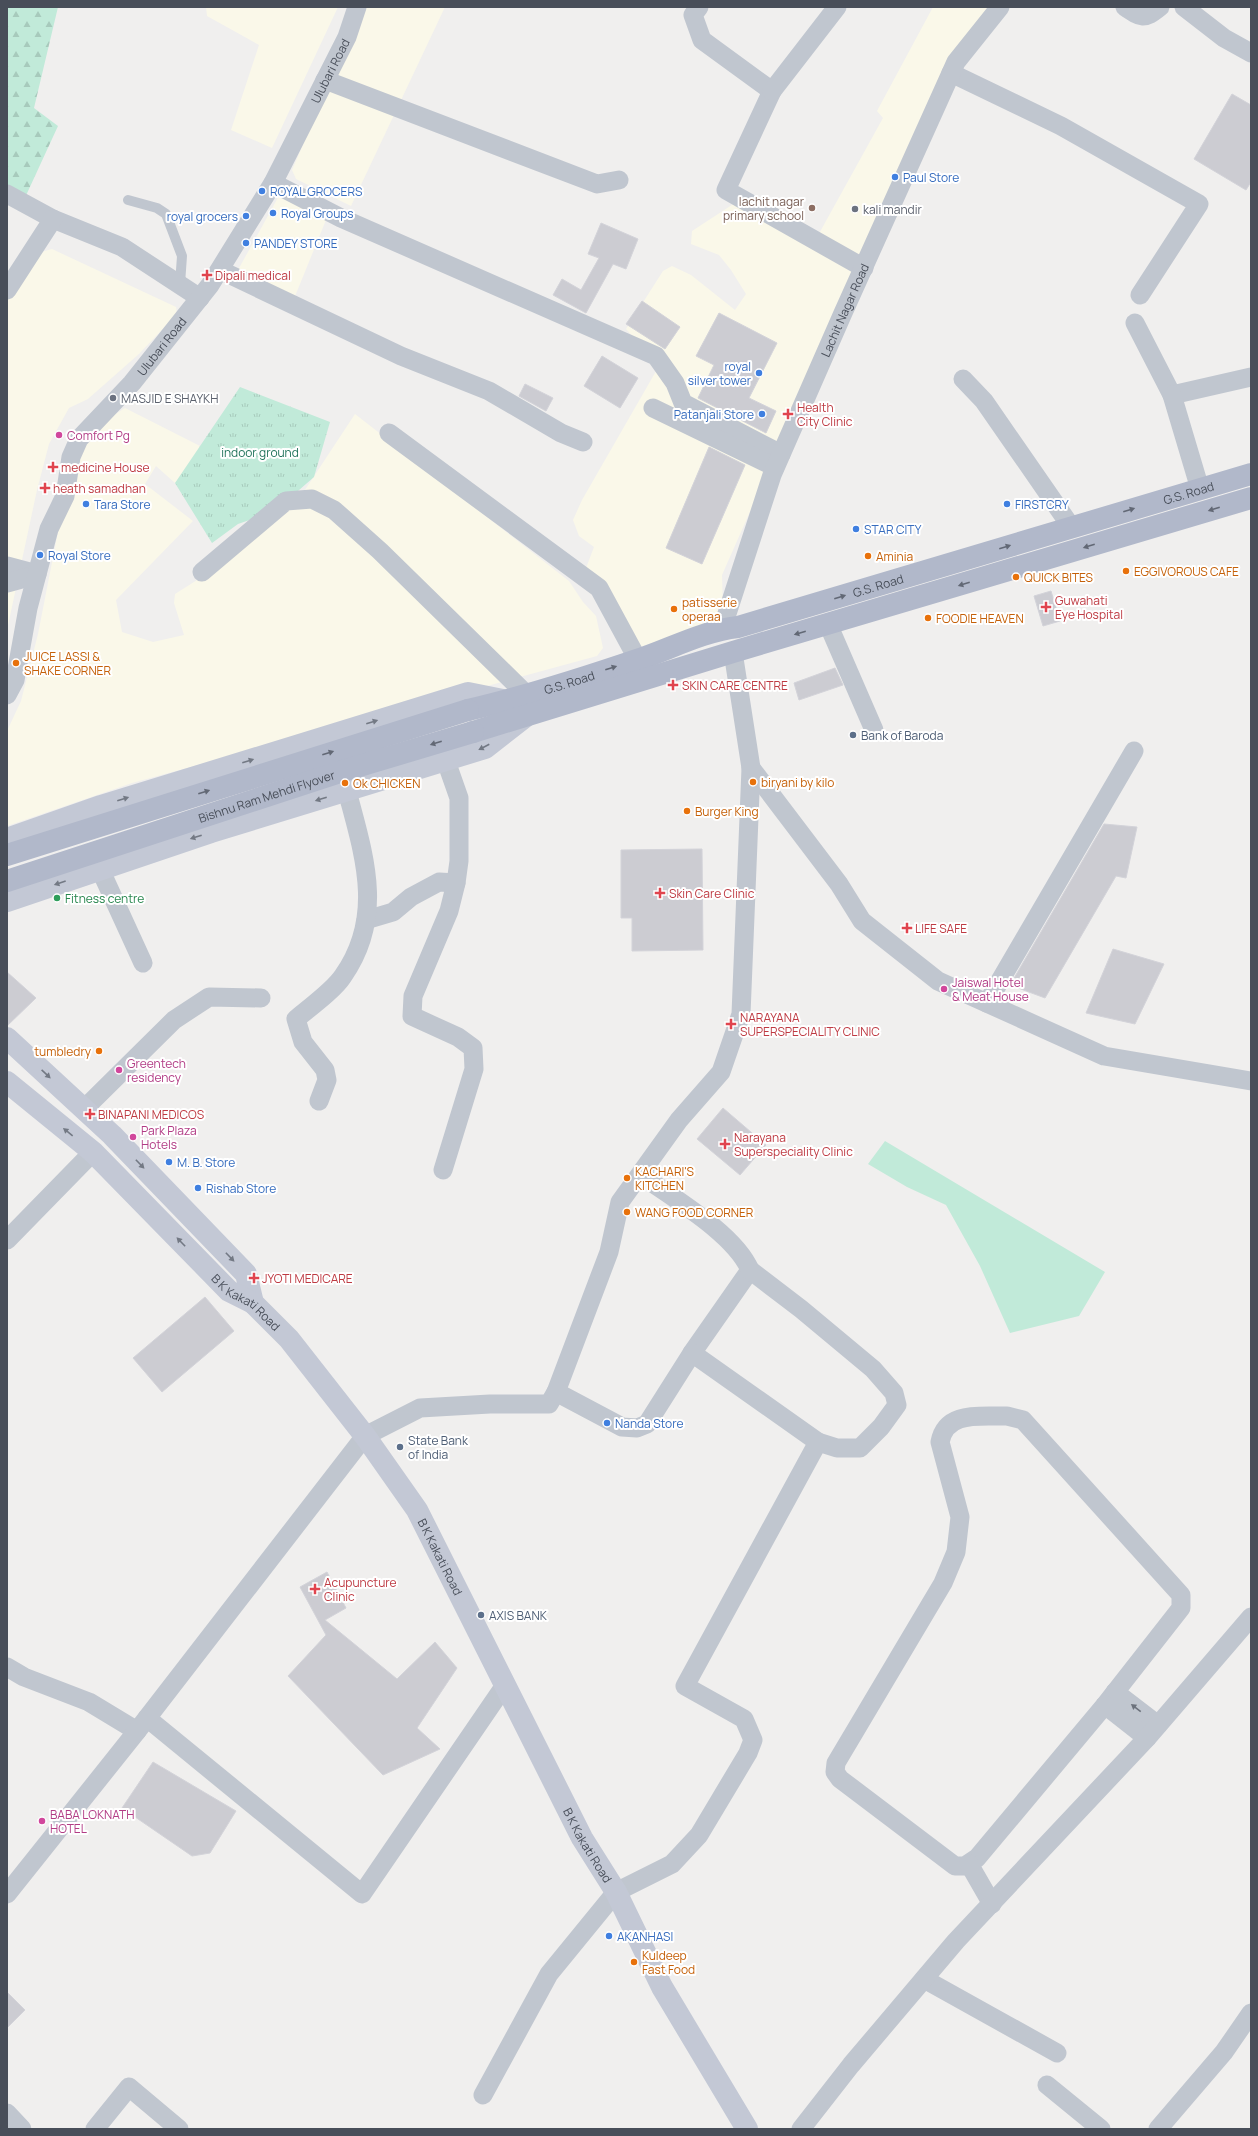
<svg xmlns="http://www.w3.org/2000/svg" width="1258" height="2136" font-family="Manrope,sans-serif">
<defs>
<pattern id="forest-firs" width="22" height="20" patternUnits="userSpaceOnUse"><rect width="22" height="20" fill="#c1ead9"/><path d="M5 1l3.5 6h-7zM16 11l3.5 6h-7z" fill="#a7cabc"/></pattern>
<pattern id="park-tufts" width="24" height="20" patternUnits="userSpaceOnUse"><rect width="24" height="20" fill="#c1ead9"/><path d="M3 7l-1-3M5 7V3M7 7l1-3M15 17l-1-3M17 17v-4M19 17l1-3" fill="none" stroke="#a7cabc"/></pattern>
</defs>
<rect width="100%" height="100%" fill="#f0efee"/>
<g fill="#faf8e9">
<polygon points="206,7 338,7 272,148 231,130 259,45 207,16"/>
<polygon points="363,7 445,7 351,206 296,179 292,170"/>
<polygon points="933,7 994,7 881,215 722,575 723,608 720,621 640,647 586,568 594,547 579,536 573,520 582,500 659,366 626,329 663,271 672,266 691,275 735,310 746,294 731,270 719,255 691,244 692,231 738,201 816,239 883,118 877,111"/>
<polygon points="280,194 326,220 289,311 233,279"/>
<polygon points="52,249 176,307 177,314 139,354 88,399 69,408 49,444 37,490 7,630 7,300 41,252"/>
<polygon points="125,408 200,446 186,476 175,483 156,466 145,484 193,521 116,600 122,632 153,642 184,635 174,603 175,594 224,563 299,499 355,414 569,581 583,602 596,616 603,648 597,656 132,783 7,826 7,731 21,701 38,634 65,496 71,457 106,420"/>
</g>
<polygon fill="#c1ead9" points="885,1141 1105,1272 1079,1316 1010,1333 980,1266 946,1205 907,1187 868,1164"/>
<polygon fill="url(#forest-firs)" points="7,7 58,7 34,108 58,126 23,202 7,192"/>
<polygon fill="url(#park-tufts)" points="240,387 330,422 314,477 275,511 238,524 212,543 175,483"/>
<g fill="#ccccd2" stroke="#d3d3d9">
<polygon points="1232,94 1251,105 1251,182 1246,190 1194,159"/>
<polygon points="601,223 638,239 626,269 613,264 586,313 553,295 562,279 581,290 599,258 588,254"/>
<polygon points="642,301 680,327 665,349 626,324"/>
<polygon points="719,313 777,343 749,398 776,411 766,433 698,398 714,365 696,356"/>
<polygon points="602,356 638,378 620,408 584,386"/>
<polygon points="525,384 553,398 546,411 519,396"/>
<polygon points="709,447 745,465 702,564 666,548"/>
<polygon points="1051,591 1060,621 1043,626 1034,596"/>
<polygon points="835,668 843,685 799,700 794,683"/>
<polygon points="1104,824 1137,827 1126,878 1116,876 1045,998 1010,985"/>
<polygon points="702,849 703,950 632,951 632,918 621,918 621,850"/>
<polygon points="1113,949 1164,964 1135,1024 1086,1013"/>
<polygon points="7,972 36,998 7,1026"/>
<polygon points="723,1108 766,1145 740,1175 697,1139"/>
<polygon points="205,1297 234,1331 162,1392 133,1358"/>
<polygon points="327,1572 346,1608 325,1620 397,1679 435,1642 457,1668 417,1728 440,1749 383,1775 288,1676 326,1635 300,1587"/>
<polygon points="153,1762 236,1811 210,1853 192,1856 122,1808"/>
<polygon points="7,1992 25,2010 7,2028"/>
</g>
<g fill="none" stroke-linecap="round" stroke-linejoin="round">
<polyline stroke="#c0c6cf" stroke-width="10" points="128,200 157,208 166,214 182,256 180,284"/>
<g stroke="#c0c6cf" stroke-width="19">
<polyline points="699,7 693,15 702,40 772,91 726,190 864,268"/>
<path d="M1125 7C1141 18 1144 20 1160 7"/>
<polyline points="1184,7 1224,38 1251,53"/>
<polyline points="951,73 1061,126 1199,204 1140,295"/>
<polyline points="325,80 597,184 619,180"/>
<polyline points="772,91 837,7"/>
<polyline points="273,183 341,218 656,356 675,383 683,403 781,454"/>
<polyline points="7,194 53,219 122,247 200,298"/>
<polyline points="220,270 401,356 489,391 561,433 583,442"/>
<polyline points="7,290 53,219"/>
<polyline points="1135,323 1172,395 1251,377"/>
<polyline points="963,379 984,401 1072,528"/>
<polyline points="1172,395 1200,489"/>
<polyline points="653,408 775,467"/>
<polyline points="389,433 599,588 638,660"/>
<polyline points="7,566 37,574"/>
<polyline points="202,572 286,501 312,499 334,510 380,551 527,695"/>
<polyline points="7,583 36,575"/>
<polyline points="828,624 874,730"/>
<path id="s1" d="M722 629 772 475 843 313 956 62 1000 7"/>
<path id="s2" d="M7 695 15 680 28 608 49 529 65 496 71 457 79 439 132 383 210 285 273 183 347 37 357 7"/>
<polyline points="751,768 839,884 862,921 938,981 1104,1056 1251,1081"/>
<polyline points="100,869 143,963"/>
<polyline points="366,920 393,912 411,897 439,882 456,883"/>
<polyline points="987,1003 1134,751"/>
<path d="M319 1101 327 1080 325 1070 303 1042 296 1019C309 1008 334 990 343 976 385 916 364 855 347 791"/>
<polyline points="84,1109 174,1020 209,997 261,998"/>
<polyline points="443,1170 474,1069 473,1048 458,1037 412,1016 413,996 449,911 456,883 459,861 459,798 446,761"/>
<path d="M641 1175C673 1198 735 1234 750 1270L692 1353"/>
<polyline points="7,1240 93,1152"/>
<polyline points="750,1270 801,1309 873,1369 894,1393 897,1405 881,1427 860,1448 837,1448 818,1442"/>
<path d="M1007 1416 1023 1420 1181 1595V1608L1105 1705 977 1858 965 1866H955L840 1779 835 1772 836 1763 943 1583 956 1552 960 1517 940 1442C946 1410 981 1417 1007 1416Z"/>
<polyline points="7,1667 24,1677 89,1702 137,1731"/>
<polyline points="1115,1692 1158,1725"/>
<polyline points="1105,1705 1147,1738"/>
<polyline points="147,1718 362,1894 505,1685"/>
<polyline points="969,1864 992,1904"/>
<polyline points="7,1894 137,1731 365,1436 420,1408 490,1404 549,1404 556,1392 609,1252 620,1202 679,1120 721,1072 741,1014 751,768 733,652"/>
<polyline points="924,1979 1057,2053"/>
<polyline points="1047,2085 1101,2129"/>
<polyline points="483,2095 549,1974 616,1892 672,1864 699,1835 748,1753 753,1740 744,1719 685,1686 818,1442 692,1353 647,1424 637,1428 622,1427 556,1392"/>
<polyline points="7,2113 22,2129"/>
<polyline points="95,2129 129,2087 179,2129"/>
<polyline points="801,2129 851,2065 956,1941 1147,1738 1251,1617"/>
<polyline points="1158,2129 1224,2052 1251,2013"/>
</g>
<g stroke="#c3c8d5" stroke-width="22">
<polyline points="7,839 101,806 468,693 508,701"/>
<polyline points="7,901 211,832 485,748 526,716"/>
<polyline points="7,1038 112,1135 246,1274 253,1303"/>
<path id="s3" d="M7 1082 93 1152 229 1291 253 1303 289 1339 365 1436 417 1510 582 1838 616 1892 662 1987 747 2129"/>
</g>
<g stroke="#b1b8ca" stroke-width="22">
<path id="s4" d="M468 710C525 697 581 679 637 660 670 649 703 631 738 627L1251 474"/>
<polyline points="473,732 733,652 1251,498"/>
</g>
<g stroke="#b1b8ca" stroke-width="22">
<polyline points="7,855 468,710"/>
<path id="s5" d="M7 881 346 770 473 732"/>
</g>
</g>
<defs><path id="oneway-solid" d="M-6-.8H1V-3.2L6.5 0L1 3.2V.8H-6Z"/></defs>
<g fill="#626875">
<use href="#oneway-solid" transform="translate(1214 509) rotate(163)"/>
<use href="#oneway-solid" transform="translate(1129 510) rotate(-17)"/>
<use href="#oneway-solid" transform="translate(1089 546) rotate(163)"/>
<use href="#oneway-solid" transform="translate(1005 547) rotate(-17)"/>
<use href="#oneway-solid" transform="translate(964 584) rotate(163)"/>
<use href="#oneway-solid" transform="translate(840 597) rotate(-17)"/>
<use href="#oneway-solid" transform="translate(800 633) rotate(164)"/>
<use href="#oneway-solid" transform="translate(611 668) rotate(-18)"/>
<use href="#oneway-solid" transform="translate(436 743) rotate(163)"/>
<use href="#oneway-solid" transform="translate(328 753) rotate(-18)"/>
<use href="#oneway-solid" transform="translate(204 792) rotate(-18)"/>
</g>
<g fill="#737984">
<use href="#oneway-solid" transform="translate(372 722) rotate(-17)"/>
<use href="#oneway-solid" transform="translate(484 747) rotate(152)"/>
<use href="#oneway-solid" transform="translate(248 761) rotate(-17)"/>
<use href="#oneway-solid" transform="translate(123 799) rotate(-17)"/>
<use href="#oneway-solid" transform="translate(321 799) rotate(163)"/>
<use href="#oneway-solid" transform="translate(196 837) rotate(162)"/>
<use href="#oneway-solid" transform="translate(60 883) rotate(161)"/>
<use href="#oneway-solid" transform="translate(46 1074) rotate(43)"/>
<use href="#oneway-solid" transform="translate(68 1132) rotate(-141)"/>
<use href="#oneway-solid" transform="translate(140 1164) rotate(46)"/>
<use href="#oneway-solid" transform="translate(181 1242) rotate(-134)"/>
<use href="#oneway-solid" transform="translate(230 1257) rotate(46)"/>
</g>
<use fill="#6c727c" href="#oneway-solid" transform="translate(1136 1708) rotate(-142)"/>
<g fill="#3f7fe0" stroke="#fff" stroke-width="1.5">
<circle cx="895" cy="177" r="4"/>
<circle cx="262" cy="191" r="4"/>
<circle cx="273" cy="213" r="4"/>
<circle cx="246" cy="216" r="4"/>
<circle cx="246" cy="243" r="4"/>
<circle cx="759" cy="373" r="4"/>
<circle cx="762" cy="414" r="4"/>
<circle cx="86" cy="504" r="4"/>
<circle cx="1007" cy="504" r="4"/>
<circle cx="856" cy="529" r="4"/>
<circle cx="40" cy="555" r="4"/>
<circle cx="169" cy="1162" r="4"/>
<circle cx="198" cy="1188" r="4"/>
<circle cx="607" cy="1423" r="4"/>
<circle cx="609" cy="1936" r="4"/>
</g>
<circle fill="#8d6e63" stroke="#fff" stroke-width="1.5" cx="812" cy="208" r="4"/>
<g fill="#6b7280" stroke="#fff" stroke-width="1.5">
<circle cx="855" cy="209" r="4"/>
<circle cx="113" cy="398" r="4"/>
</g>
<g fill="#e0444e" stroke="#fff" stroke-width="1.5">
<path d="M205 269h4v4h4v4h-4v4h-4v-4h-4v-4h4z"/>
<path d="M786 408h4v4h4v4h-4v4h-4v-4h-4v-4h4z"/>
<path d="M51 461h4v4h4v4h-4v4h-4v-4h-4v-4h4z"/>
<path d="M43 482h4v4h4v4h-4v4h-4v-4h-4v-4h4z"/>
<path d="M1044 601h4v4h4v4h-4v4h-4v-4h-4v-4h4z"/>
<path d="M671 679h4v4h4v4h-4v4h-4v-4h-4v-4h4z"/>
<path d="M658 887h4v4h4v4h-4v4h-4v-4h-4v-4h4z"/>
<path d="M905 922h4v4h4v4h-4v4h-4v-4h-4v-4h4z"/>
<path d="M729 1018h4v4h4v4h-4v4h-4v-4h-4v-4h4z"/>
<path d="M88 1108h4v4h4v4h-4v4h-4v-4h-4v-4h4z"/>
<path d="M723 1138h4v4h4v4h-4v4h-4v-4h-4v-4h4z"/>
<path d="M252 1272h4v4h4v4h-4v4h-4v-4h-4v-4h4z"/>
<path d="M313 1583h4v4h4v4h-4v4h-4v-4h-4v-4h4z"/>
</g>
<g fill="#d1479c" stroke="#fff" stroke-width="1.5">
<circle cx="59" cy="435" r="4"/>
<circle cx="944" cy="989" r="4"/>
<circle cx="119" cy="1070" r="4"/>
<circle cx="133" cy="1137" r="4"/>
<circle cx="42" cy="1821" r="4"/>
</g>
<g fill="#e8710a" stroke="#fff" stroke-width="1.5">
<circle cx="868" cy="556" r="4"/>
<circle cx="1126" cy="571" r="4"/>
<circle cx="1016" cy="577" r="4"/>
<circle cx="674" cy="609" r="4"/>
<circle cx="928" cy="618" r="4"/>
<circle cx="16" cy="663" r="4"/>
<circle cx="753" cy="782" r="4"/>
<circle cx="345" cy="783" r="4"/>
<circle cx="687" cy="811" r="4"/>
<circle cx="99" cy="1051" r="4"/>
<circle cx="627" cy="1178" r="4"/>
<circle cx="627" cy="1212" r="4"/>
<circle cx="634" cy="1962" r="4"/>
</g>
<g fill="#5c6f8a" stroke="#fff" stroke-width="1.5">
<circle cx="853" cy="735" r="4"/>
<circle cx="400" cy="1447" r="4"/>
<circle cx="481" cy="1615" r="4"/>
</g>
<circle fill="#2e9e5b" stroke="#fff" stroke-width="1.5" cx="57" cy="898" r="4"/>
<g text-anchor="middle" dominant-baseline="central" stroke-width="4" stroke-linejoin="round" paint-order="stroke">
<g font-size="12" fill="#484e59" stroke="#fff">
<text stroke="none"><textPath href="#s2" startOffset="716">Ulubari Road</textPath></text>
<text stroke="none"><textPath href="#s1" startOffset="342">Lachit Nagar Road</textPath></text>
<text stroke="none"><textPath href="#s2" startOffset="392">Ulubari Road</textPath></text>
<text stroke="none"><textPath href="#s4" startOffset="753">G.S. Road</textPath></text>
<text stroke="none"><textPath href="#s4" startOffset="429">G.S. Road</textPath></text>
<text stroke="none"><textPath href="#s4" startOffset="105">G.S. Road</textPath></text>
<text stroke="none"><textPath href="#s5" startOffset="273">Bishnu Ram Mehdi Flyover</textPath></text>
<text stroke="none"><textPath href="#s3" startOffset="326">B K Kakati Road</textPath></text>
<text stroke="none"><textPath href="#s3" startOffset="649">B K Kakati Road</textPath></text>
<text stroke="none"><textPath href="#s3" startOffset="973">B K Kakati Road</textPath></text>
</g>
<g font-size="12" fill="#366cbe" stroke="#fff" text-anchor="start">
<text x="903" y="177">Paul Store</text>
<text x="270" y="191">ROYAL GROCERS</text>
<text x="281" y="213">Royal Groups</text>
<text x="238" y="216" text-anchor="end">royal grocers</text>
<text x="254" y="243">PANDEY STORE</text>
<text x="751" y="366" text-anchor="end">royal<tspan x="751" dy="14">silver tower</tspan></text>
<text x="754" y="414" text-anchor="end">Patanjali Store</text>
<text x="94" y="504">Tara Store</text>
<text x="1015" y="504">FIRSTCRY</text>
<text x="864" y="529">STAR CITY</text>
<text x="48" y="555">Royal Store</text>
<text x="177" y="1162">M. B. Store</text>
<text x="206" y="1188">Rishab Store</text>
<text x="615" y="1423">Nanda Store</text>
<text x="617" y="1936">AKANHASI</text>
</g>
<g font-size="12" fill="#785e54" stroke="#fff" text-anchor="end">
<text x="804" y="201">lachit nagar<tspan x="804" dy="14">primary school</tspan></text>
</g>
<g font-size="12" fill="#5b616d" stroke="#fff" text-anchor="start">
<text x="863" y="209">kali mandir</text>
<text x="121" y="398">MASJID E SHAYKH</text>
</g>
<g font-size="12" fill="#be3a42" stroke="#fff" text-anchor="start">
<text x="215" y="275">Dipali medical</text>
<text x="797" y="407">Health<tspan x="797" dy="14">City Clinic</tspan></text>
<text x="61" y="467">medicine House</text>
<text x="53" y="488">heath samadhan</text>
<text x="1055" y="600">Guwahati<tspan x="1055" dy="14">Eye Hospital</tspan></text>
<text x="682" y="685">SKIN CARE CENTRE</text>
<text x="669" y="893">Skin Care Clinic</text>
<text x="915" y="928">LIFE SAFE</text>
<text x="740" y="1017">NARAYANA<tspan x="740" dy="14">SUPERSPECIALITY CLINIC</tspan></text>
<text x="98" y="1114">BINAPANI MEDICOS</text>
<text x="734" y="1137">Narayana<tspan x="734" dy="14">Superspeciality Clinic</tspan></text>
<text x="262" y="1278">JYOTI MEDICARE</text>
<text x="324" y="1582">Acupuncture<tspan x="324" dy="14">Clinic</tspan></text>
</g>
<g font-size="12" fill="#b23c85" stroke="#fff" text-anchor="start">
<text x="67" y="435">Comfort Pg</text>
<text x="952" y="982">Jaiswal Hotel<tspan x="952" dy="14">&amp; Meat House</tspan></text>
<text x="127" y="1063">Greentech<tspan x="127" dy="14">residency</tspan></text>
<text x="141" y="1130">Park Plaza<tspan x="141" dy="14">Hotels</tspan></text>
<text x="50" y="1814">BABA LOKNATH<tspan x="50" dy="14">HOTEL</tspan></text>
</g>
<g font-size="12" fill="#21735b" stroke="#fff">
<text x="260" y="452">indoor ground</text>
</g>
<g font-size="12" fill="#c56008" stroke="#fff" text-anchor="start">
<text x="876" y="556">Aminia</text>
<text x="1134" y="571">EGGIVOROUS CAFE</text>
<text x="1024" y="577">QUICK BITES</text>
<text x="682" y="602">patisserie<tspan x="682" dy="14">operaa</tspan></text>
<text x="936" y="618">FOODIE HEAVEN</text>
<text x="24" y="656">JUICE LASSI &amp;<tspan x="24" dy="14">SHAKE CORNER</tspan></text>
<text x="761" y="782">biryani by kilo</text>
<text x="353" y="783">Ok CHICKEN</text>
<text x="695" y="811">Burger King</text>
<text x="91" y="1051" text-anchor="end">tumbledry</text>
<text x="635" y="1171">KACHARI'S<tspan x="635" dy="14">KITCHEN</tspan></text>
<text x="635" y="1212">WANG FOOD CORNER</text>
<text x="642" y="1955">Kuldeep<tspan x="642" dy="14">Fast Food</tspan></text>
</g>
<g font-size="12" fill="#4e5e75" stroke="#fff" text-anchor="start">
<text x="861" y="735">Bank of Baroda</text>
<text x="408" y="1440">State Bank<tspan x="408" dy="14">of India</tspan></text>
<text x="489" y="1615">AXIS BANK</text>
</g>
<g font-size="12" fill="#27864d" stroke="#fff" text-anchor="start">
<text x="65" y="898">Fitness centre</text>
</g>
</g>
<rect width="1258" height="2136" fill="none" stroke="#484e59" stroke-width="16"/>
</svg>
